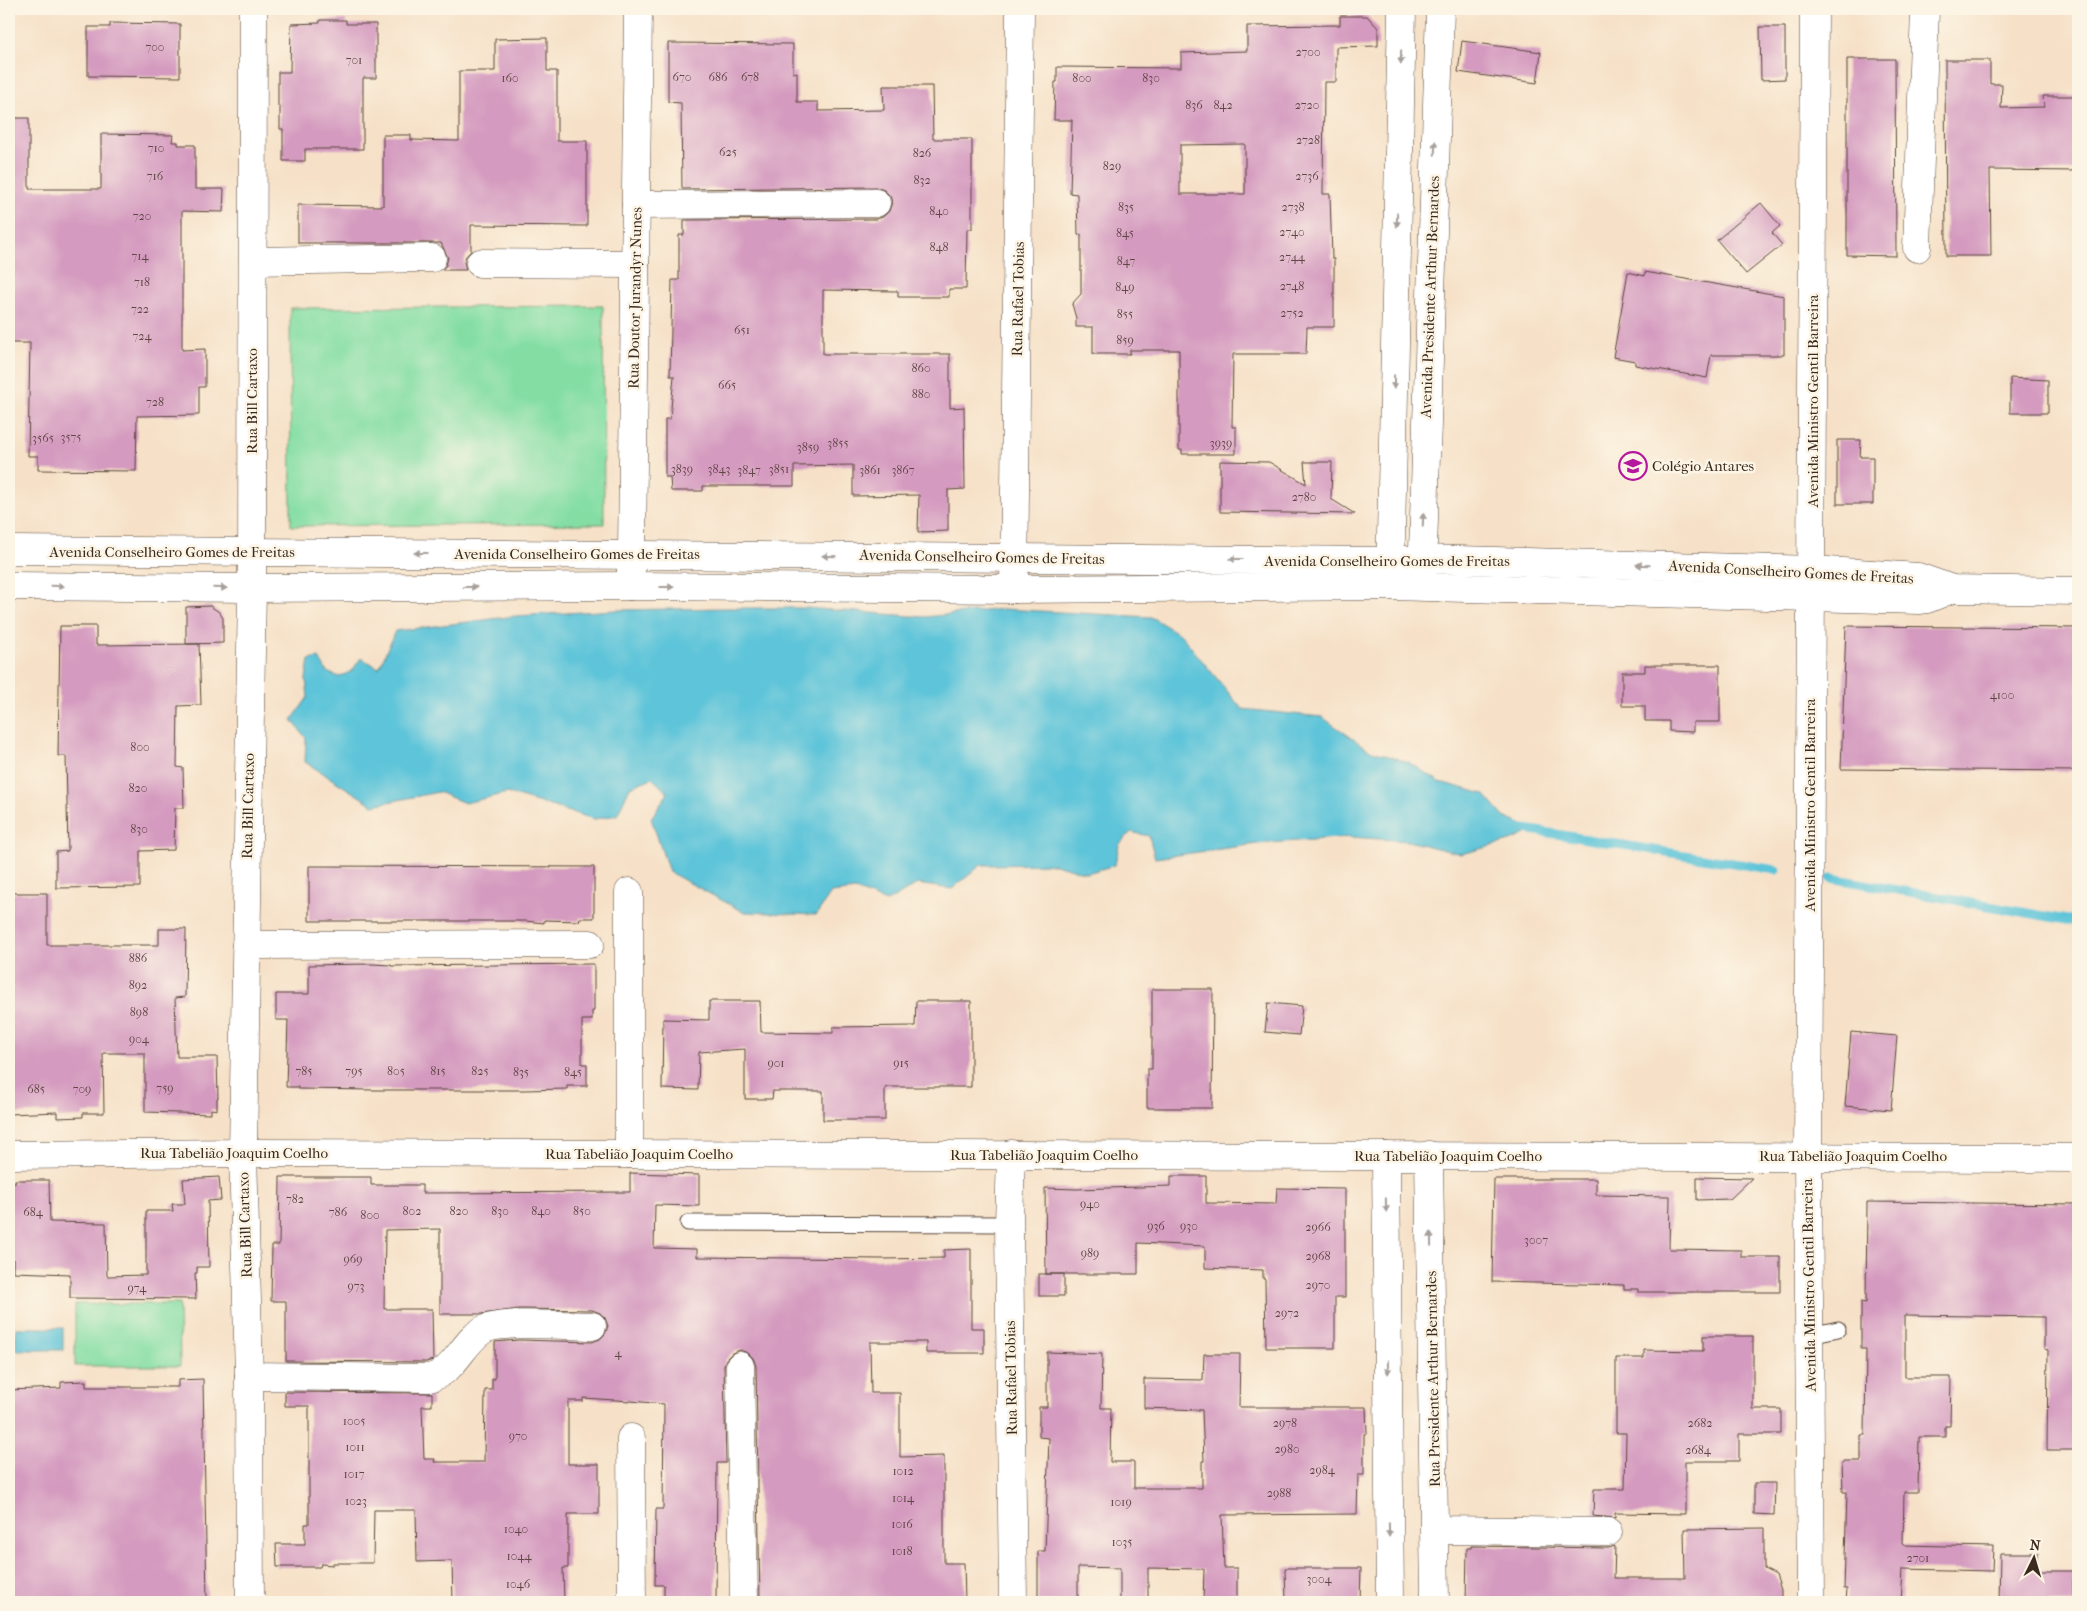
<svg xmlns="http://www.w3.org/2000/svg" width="2087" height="1611" font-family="'IM FELL French Canon',serif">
<rect width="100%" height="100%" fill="#fcf5e5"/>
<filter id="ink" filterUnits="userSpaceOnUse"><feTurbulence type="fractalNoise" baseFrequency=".02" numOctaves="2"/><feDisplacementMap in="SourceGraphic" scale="10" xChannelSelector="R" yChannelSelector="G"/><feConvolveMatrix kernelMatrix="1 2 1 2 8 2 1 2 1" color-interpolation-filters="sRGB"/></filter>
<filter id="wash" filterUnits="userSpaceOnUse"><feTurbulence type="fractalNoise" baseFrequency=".0096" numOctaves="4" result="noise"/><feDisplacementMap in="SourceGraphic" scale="20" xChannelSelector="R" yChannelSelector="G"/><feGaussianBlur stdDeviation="1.12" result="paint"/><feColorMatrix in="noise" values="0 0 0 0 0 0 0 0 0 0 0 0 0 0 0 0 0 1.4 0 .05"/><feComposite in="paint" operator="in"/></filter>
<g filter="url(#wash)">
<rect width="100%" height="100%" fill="#f6e1c8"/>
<g fill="#84dea4" stroke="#608461">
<polygon points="603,306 604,524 291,526 290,308"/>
<polygon points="75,1304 179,1304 180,1366 75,1366"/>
</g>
<g fill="#5dc4d9" stroke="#4c777c">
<polygon points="723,608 806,608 924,617 1003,609 1151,617 1181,635 1242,709 1322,717 1369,750 1408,762 1440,782 1484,794 1504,817 1535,830 1510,841 1461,854 1408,841 1351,837 1257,844 1155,858 1149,836 1131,832 1119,845 1115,865 1087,873 1055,864 981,865 952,889 917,884 887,902 855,890 831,893 816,915 744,912 669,872 651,818 668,793 652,778 630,787 617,815 594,819 507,793 465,803 438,792 373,805 305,762 306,738 292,720 308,697 306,679 309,660 319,658 327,672 339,677 352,671 361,658 379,668 395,631 516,616 616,610"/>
<rect x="16" y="1328" width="47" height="22"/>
</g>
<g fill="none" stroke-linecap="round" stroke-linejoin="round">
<g stroke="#5dc4d9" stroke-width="9">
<polyline points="1525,829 1776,870"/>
<polyline points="1831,878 2078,922"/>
</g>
</g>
<g id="blocks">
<g fill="#d49abf" fill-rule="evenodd">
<path d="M1340 16H1367L1378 28V46L1336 47V82H1324L1323 194H1330L1332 259H1334V327H1307L1306 354H1233L1232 427H1236V454H1182V450H1179V350H1130V354H1093V327H1076V318L1072 304 1081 294V234L1078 235 1077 194 1070 193 1072 120H1054L1055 82H1057V67L1181 68V53L1247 51V26L1340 25ZM1245 144V194H1180V145Z"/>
<polygon points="320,20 346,20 346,24 376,24 376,78 363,78 363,149 305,149 305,161 283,161 283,129 280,129 280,106 278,107 278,72 290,72 291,24 320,23"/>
<polygon points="110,23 180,24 180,77 88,76 88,27 110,27"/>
<polygon points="1760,27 1785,27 1785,79 1761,80"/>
<polygon points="547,38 547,71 557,71 557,141 587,141 587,226 471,225 471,251 466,256 464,262 466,270 442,270 446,265 448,258 441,243 298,243 298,205 383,206 383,135 411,135 411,140 459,141 459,71 495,71 495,39"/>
<polygon points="1462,41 1541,52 1537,83 1458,72"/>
<polygon points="668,43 793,44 793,73 797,72 797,102 818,102 818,111 884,110 883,86 932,86 933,139 972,139 972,229 967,229 966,289 949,289 949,297 898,297 898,291 823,290 823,354 950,354 950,408 964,407 965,489 948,490 948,531 918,532 919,495 853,496 853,465 794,466 794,486 703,486 703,491 671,491 670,477 665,477 665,419 670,419 674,376 670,376 672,280 679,280 679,235 684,235 684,220 876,219 883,217 889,211 892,202 890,196 884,190 876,187 682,189 681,103 668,102"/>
<polygon points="1847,59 1895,59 1896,256 1847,255"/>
<polygon points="1945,60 1990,60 1990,84 2002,84 2001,108 2044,107 2043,96 2078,96 2078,171 1990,170 1991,256 1946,256"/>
<polygon points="9,118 29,118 29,189 101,189 101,134 173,135 172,142 178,142 178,145 195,145 195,189 224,189 223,212 182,211 182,350 205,349 205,387 199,387 199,415 137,416 136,471 38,470 38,456 28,456 30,343 9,343"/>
<polygon points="1761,203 1780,226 1772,233 1782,245 1746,274 1717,240"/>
<polygon points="1628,272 1645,276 1645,272 1784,296 1784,355 1711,355 1707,378 1635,365 1635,361 1613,357"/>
<polygon points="2010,378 2048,380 2048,413 2010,413"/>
<polygon points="1837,440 1861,440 1860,457 1873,457 1873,504 1837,504"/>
<polygon points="1220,461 1269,462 1306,484 1304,462 1332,462 1331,499 1355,514 1220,512"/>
<polygon points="210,606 219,612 223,618 223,643 186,644 186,607"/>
<polygon points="60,626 96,626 96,645 199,644 201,705 178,706 177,767 183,768 184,808 175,808 174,850 140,851 140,887 56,888 56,852 68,851 66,756 58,756"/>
<polygon points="1846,626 2078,628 2078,771 1841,769"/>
<polygon points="1645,665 1720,665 1720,722 1693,722 1693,732 1669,731 1669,721 1645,721 1645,706 1622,706 1622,672 1645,672"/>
<polygon points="309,866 594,867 594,918 579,918 580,921 544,920 544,923 525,921 309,921"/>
<polygon points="9,893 47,893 47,945 159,945 159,929 186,929 185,997 175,998 177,1057 217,1057 218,1098 217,1098 217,1110 211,1109 211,1114 145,1112 145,1053 103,1053 104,1113 83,1113 83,1117 57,1118 57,1112 9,1114"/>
<polygon points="372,964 391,965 391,966 594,964 594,1011 592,1011 592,1020 582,1020 582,1064 587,1064 587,1086 567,1086 567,1089 524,1090 375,1090 298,1089 298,1087 286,1087 288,1020 276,1020 276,994 309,994 309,965"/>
<polygon points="1152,989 1213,989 1212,1108 1147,1108 1147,1069 1152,1069"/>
<polygon points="709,1001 760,1001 761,1032 833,1033 833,1027 915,1026 916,1001 971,1001 971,1087 889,1087 885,1088 885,1120 823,1120 823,1091 773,1091 772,1099 745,1099 745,1049 699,1052 698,1090 662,1089 663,1019 709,1020"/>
<polygon points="1268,1003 1302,1006 1299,1035 1265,1032"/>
<polygon points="1851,1032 1897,1036 1891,1110 1845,1106"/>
<polygon points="630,1173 699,1175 699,1206 655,1205 654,1248 697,1249 697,1257 883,1259 944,1258 944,1250 971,1249 971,1328 984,1328 984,1353 926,1353 926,1342 870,1342 871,1393 900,1393 900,1457 944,1456 944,1563 964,1563 965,1602 760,1602 756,1366 753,1358 748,1353 740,1350 732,1353 726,1359 724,1366 726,1463 717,1463 716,1602 664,1602 664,1585 655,1585 656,1509 663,1509 664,1404 631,1401 583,1398 583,1401 568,1401 568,1464 599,1464 599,1514 568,1514 568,1568 563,1568 564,1602 453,1602 452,1561 417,1562 416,1510 374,1510 373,1563 333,1563 333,1565 321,1564 320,1567 277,1567 276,1544 305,1544 305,1524 309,1524 309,1406 285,1406 285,1392 432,1393 432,1406 422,1406 424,1459 435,1459 434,1462 484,1462 485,1390 492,1390 492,1379 495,1379 495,1342 519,1340 592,1342 600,1339 605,1334 608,1326 605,1318 600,1313 592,1310 519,1309 481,1314 440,1314 440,1229 385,1230 384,1309 432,1309 433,1360 426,1362 286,1361 286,1301 271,1301 272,1245 279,1245 280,1177 371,1177 371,1185 422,1185 422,1193 630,1192"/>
<polygon points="1171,1176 1206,1176 1206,1203 1276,1204 1277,1188 1345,1189 1345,1297 1335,1297 1335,1348 1266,1348 1265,1279 1263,1279 1263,1270 1205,1268 1205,1246 1138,1243 1138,1274 1046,1274 1045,1188 1076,1189 1171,1186"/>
<polygon points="219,1177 221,1200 208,1201 209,1267 197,1267 197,1273 195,1273 196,1299 70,1298 70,1274 13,1272 13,1259 9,1259 9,1183 15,1183 15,1180 49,1180 50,1222 106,1223 107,1276 146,1275 146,1211 173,1211 172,1204 185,1204 183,1179"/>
<polygon points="1697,1177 1752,1178 1730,1199 1697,1200"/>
<polygon points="1494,1179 1596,1179 1596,1195 1670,1196 1669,1249 1741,1250 1741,1257 1780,1257 1780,1292 1638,1292 1638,1289 1624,1289 1624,1285 1492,1282"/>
<polygon points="1867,1202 2078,1204 2078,1450 2047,1450 2048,1350 2044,1349 2044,1317 1905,1315 1905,1377 1951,1377 1950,1426 1945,1426 1945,1437 1919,1437 1918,1492 1904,1492 1903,1545 1993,1547 1992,1571 1903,1569 1901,1602 1846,1602 1847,1589 1844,1589 1847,1492 1843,1492 1842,1461 1861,1461 1861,1435 1865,1435 1866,1349 1861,1349 1861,1302 1866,1303"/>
<rect x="1039" y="1274" width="25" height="22"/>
<polygon points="1703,1336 1753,1336 1753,1409 1781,1409 1781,1434 1739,1434 1739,1461 1685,1461 1685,1514 1615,1513 1615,1518 1593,1516 1594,1489 1625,1489 1626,1433 1616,1433 1616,1358 1644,1358 1644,1350 1703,1351"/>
<polygon points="1047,1352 1102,1354 1101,1408 1111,1408 1110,1462 1134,1462 1134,1488 1202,1488 1202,1461 1204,1461 1202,1410 1144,1408 1144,1379 1203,1380 1204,1354 1240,1354 1239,1407 1366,1407 1367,1433 1364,1434 1364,1475 1358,1475 1357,1514 1222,1515 1224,1568 1237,1568 1237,1602 1203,1602 1204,1569 1148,1568 1148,1602 1120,1602 1120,1568 1078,1567 1078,1602 1038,1602 1038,1551 1045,1551 1049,1438 1039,1437 1039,1407 1047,1407"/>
<polygon points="203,1379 207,1602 9,1602 9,1390 61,1388 61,1382 86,1381 86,1387 178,1387 178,1380"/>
<polygon points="1754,1483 1775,1483 1774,1515 1754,1514"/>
<polygon points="1764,1528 1764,1569 1776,1575 1781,1590 1781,1602 1601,1602 1601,1599 1559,1599 1559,1602 1466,1602 1467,1548 1471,1548 1471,1546 1608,1548 1615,1546 1614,1578 1685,1578 1684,1529"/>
<polygon points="2000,1553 2037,1553 2037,1571 2073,1571 2073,1602 1999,1602"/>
<polygon points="1285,1568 1361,1568 1360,1602 1286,1602"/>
</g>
</g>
</g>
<g filter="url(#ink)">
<use href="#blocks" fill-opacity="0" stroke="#574538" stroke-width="1"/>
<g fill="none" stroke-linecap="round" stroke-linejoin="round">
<defs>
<g id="lane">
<polyline points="688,1223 1009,1224"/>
<polyline points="1810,1335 1838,1329"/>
</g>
<g id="street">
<polyline points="636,205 876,203"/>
<polyline points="1917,248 1925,9"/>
<polyline points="253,261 432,258"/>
<polyline points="480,263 635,264"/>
<polyline points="1422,582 1440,9"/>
<polyline points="1390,585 1402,9"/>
<polyline points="630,586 632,554 638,9"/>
<polyline points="1014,589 1020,9"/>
<polyline points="246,945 590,944"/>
<polyline points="629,1154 629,892"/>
<polyline points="1011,1154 1009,1224 1013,1602"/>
<polyline points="9,1155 243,1153 2078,1158"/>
<polyline points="1429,1155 1435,1602"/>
<polyline points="1386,1156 1390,1602"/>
<polyline points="740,1366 744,1602"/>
<path d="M249 1376 429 1378C455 1372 462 1343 483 1330 499 1320 570 1326 592 1326"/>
<polyline points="631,1438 632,1602"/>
<polyline points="1435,1530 1608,1532"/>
<polyline points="250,1602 249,1376 243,1153 252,588 253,9"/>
<polyline points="1811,1602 1808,1156 1814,9"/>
</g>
<g id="secondary">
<polyline points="9,550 1390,561 1422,559 1812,570 1918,577 1952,589 2078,591"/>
<polyline points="9,586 252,588 630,586 1014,589 1390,586 1919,600 1927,599 1952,589"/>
</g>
</defs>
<use href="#lane" stroke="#574538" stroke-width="17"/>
<use href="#street" stroke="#574538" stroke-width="29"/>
<use href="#secondary" stroke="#574538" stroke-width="29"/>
<use href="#lane" stroke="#fff" stroke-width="15"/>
<use href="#street" stroke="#fff" stroke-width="28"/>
<use href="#secondary" stroke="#fff" stroke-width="28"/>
</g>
<defs><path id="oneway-solid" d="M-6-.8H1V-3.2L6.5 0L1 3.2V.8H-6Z" transform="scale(1.25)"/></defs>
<g fill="#a79f9a">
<use href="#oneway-solid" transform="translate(1401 57) rotate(91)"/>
<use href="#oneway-solid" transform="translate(1435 148) rotate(-88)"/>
<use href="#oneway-solid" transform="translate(1397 220) rotate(91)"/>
<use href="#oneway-solid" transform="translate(1394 382) rotate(91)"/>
<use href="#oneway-solid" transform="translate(1423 520) rotate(-88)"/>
<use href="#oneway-solid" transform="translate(421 553) rotate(-180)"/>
<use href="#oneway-solid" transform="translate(829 556) rotate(-179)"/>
<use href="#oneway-solid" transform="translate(1236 559) rotate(-180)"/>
<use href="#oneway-solid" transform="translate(1643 565) rotate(-178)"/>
<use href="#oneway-solid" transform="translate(57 586) rotate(1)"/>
<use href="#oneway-solid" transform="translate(470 587)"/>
<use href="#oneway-solid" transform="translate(667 587)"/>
<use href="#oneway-solid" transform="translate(220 588) rotate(1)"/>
<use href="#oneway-solid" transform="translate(1386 1205) rotate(89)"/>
<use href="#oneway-solid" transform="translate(1431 1239) rotate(-91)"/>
<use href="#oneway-solid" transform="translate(1388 1367) rotate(89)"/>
<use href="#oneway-solid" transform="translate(1389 1530) rotate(89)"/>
</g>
</g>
<defs>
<symbol id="school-ring" viewBox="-11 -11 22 22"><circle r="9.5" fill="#fcf5e5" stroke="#b5179e" stroke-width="1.5"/><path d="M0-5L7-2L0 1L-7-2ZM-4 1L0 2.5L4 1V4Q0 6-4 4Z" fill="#b5179e"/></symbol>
</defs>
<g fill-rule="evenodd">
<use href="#school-ring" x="1617" y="450" width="32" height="32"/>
</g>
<g text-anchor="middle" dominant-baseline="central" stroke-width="5" stroke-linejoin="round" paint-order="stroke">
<g font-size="12" fill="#614646">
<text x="155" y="47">700</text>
<text x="1308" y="52">2700</text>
<text x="354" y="60">701</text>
<text x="682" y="77">670</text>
<text x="718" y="77">686</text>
<text x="750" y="77">678</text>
<text x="510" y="78">160</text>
<text x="1082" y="78">800</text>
<text x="1151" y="78">830</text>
<text x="1194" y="105">836</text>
<text x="1223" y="105">842</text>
<text x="1307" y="105">2720</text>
<text x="1308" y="140">2728</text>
<text x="156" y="148">710</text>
<text x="728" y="152">625</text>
<text x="922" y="153">826</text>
<text x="1112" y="166">829</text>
<text x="155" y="176">716</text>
<text x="1307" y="176">2736</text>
<text x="922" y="180">832</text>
<text x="1126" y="207">835</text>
<text x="1293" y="207">2738</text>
<text x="939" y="211">840</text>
<text x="142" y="216">720</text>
<text x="1292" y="232">2740</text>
<text x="1125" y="233">845</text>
<text x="939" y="247">848</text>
<text x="140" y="256">714</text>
<text x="1292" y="257">2744</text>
<text x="1126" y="261">847</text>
<text x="142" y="282">718</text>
<text x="1292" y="286">2748</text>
<text x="1125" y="287">849</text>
<text x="140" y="309">722</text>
<text x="1292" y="313">2752</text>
<text x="1125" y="314">855</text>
<text x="742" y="330">651</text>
<text x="142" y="336">724</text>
<text x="1125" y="340">859</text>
<text x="921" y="368">860</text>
<text x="727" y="385">665</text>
<text x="921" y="394">880</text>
<text x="155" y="402">728</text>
<text x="71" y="437">3575</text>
<text x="43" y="438">3565</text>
<text x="838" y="443">3855</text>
<text x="1221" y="443">3939</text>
<text x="808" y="447">3859</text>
<text x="682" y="469">3839</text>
<text x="719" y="469">3843</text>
<text x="779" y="469">3851</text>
<text x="749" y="470">3847</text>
<text x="870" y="470">3861</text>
<text x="903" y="470">3867</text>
<text x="1304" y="497">2780</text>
<text x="2002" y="695">4100</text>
<text x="140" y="747">800</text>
<text x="138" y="788">820</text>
<text x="139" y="829">830</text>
<text x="138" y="958">886</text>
<text x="138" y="985">892</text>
<text x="139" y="1012">898</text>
<text x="139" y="1039">904</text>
<text x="776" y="1063">901</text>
<text x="901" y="1063">915</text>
<text x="304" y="1071">785</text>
<text x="354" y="1071">795</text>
<text x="396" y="1071">805</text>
<text x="438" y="1071">815</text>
<text x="480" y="1071">825</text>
<text x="521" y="1072">835</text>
<text x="573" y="1072">845</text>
<text x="165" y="1088">759</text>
<text x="36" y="1089">685</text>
<text x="82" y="1089">709</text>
<text x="295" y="1199">782</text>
<text x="1090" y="1204">940</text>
<text x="412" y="1211">802</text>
<text x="459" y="1211">820</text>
<text x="500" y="1211">830</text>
<text x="541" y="1211">840</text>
<text x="582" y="1211">850</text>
<text x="33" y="1212">684</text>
<text x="338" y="1212">786</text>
<text x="370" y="1215">800</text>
<text x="1156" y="1226">936</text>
<text x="1189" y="1226">930</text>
<text x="1318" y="1227">2966</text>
<text x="1536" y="1240">3007</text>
<text x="1090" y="1253">989</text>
<text x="1318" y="1256">2968</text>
<text x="353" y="1259">969</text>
<text x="1318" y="1285">2970</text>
<text x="356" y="1286">973</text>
<text x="137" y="1288">974</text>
<text x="1287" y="1313">2972</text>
<text x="618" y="1353">4</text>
<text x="354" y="1421">1005</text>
<text x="1285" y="1423">2978</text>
<text x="1700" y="1423">2682</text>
<text x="518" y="1436">970</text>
<text x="355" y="1447">1011</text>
<text x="1287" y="1449">2980</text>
<text x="1698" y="1450">2684</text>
<text x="1322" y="1470">2984</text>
<text x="903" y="1471">1012</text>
<text x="354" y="1474">1017</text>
<text x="1279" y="1493">2988</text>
<text x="903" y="1498">1014</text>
<text x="356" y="1501">1023</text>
<text x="1121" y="1502">1019</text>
<text x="902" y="1524">1016</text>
<text x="516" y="1529">1040</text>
<text x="1122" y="1542">1035</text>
<text x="902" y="1551">1018</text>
<text x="519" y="1556">1044</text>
<text x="1918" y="1558">2701</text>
<text x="1319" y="1579">3004</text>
<text x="518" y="1584">1046</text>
</g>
<g font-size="15" fill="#3b2a1e" stroke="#fcf5e5">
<text transform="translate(1430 297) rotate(-88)">Avenida Presidente Arthur Bernardes</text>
<text transform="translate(635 298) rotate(-89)">Rua Doutor Jurandyr Nunes</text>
<text transform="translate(1018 299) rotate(-89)">Rua Rafael Tobias</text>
<text transform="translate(252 401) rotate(-90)">Rua Bill Cartaxo</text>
<text transform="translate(1813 401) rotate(-90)">Avenida Ministro Gentil Barreira</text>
<text x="172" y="552">Avenida Conselheiro Gomes de Freitas</text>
<text x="577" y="554">Avenida Conselheiro Gomes de Freitas</text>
<text transform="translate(982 557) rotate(1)">Avenida Conselheiro Gomes de Freitas</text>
<text x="1387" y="561">Avenida Conselheiro Gomes de Freitas</text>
<text transform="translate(1791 572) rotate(3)">Avenida Conselheiro Gomes de Freitas</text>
<text transform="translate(1810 805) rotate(-90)">Avenida Ministro Gentil Barreira</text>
<text transform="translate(248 806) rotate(-89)">Rua Bill Cartaxo</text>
<text x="234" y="1153">Rua Tabelião Joaquim Coelho</text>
<text x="639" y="1154">Rua Tabelião Joaquim Coelho</text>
<text x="1044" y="1155">Rua Tabelião Joaquim Coelho</text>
<text x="1448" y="1156">Rua Tabelião Joaquim Coelho</text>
<text x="1853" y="1156">Rua Tabelião Joaquim Coelho</text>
<text transform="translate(245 1225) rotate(-92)">Rua Bill Cartaxo</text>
<text transform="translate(1809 1285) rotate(-91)">Avenida Ministro Gentil Barreira</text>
<text transform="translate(1011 1378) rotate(-91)">Rua Rafael Tobias</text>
<text transform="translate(1433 1379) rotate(-91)">Rua Presidente Arthur Bernardes</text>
</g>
<g font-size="15" fill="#3b2a1e" stroke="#fcf5e5" text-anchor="start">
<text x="1652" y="466">Colégio Antares</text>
</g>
</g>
<rect width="2087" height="1611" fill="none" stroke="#fcf5e5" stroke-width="30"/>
<g transform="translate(2034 1558) rotate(5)" stroke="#fcf5e5" stroke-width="4" paint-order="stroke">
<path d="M0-4L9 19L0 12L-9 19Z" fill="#3b2a1e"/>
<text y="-8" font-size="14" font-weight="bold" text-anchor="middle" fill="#3b2a1e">N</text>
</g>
</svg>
